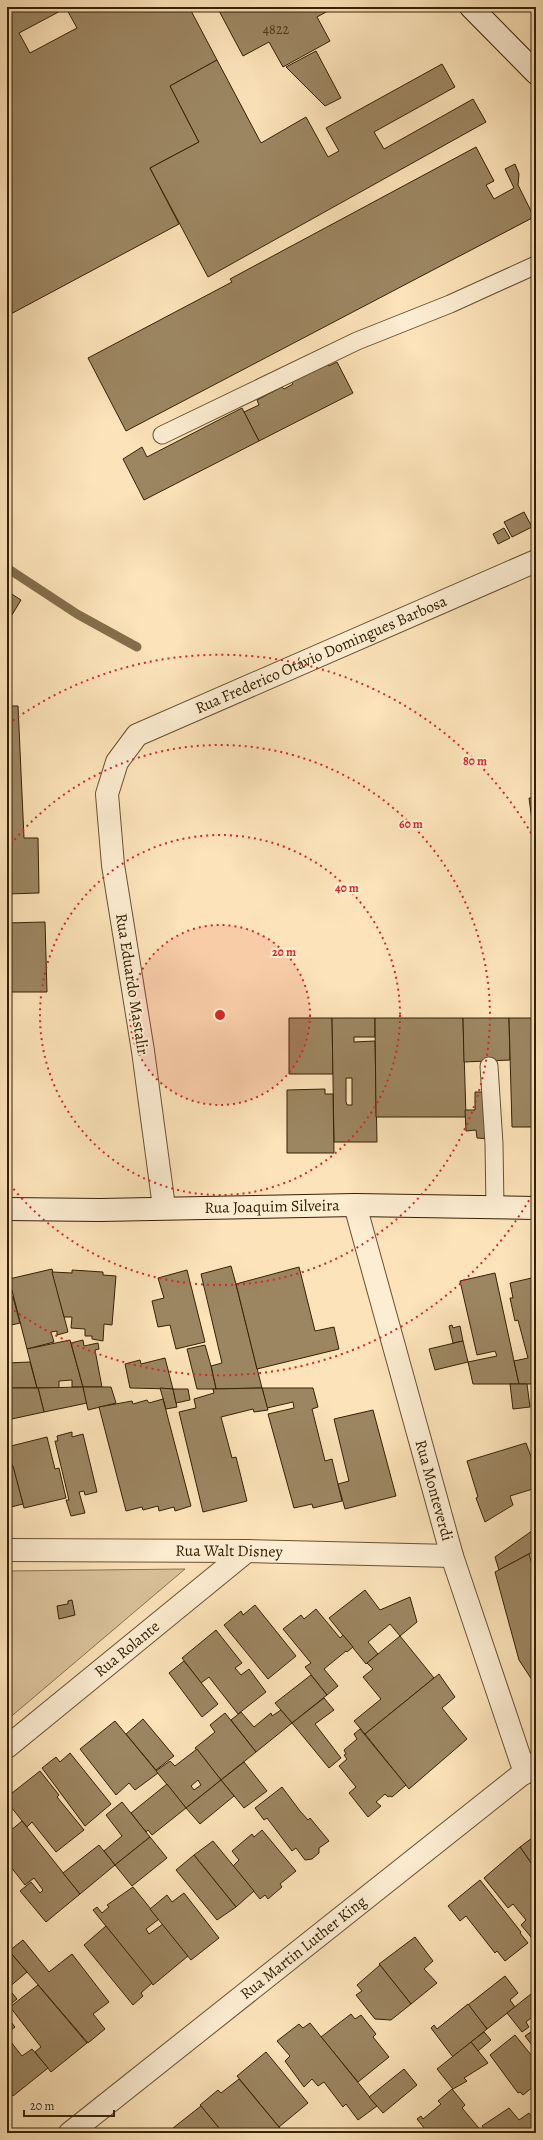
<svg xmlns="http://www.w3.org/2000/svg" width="543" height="2140" font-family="Alegreya,serif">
<rect width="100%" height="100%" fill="#fce3b9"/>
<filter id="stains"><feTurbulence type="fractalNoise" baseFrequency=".005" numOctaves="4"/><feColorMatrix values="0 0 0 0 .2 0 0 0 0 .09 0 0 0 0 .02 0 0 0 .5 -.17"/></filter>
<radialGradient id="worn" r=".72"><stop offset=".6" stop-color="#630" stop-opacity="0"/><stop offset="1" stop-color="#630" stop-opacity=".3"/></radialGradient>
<polygon fill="#dac29a" stroke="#88724e" points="185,1569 7,1720 7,1571"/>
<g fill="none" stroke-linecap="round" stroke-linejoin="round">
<polyline stroke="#846e4b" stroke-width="9" points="7,568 77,614 137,647"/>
</g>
<g fill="#9c8662" stroke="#352103" fill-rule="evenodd">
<path d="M7 7H189L217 60 170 86 199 142 150 168 179 224 7 316ZM66 8 77 28 30 53 19 33Z"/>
<polygon points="217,7 335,7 317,17 330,41 283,67 269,42 243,56"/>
<polygon points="316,51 341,98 325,106 286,67"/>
<polygon points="217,60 261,143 306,117 328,157 339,151 326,128 442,64 455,87 374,132 384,149 473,99 486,122 208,277 150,168 199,142 170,86"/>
<polygon points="476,147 494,181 486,185 494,199 514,188 505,169 515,164 519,174 518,185 534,217 126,431 88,358 232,282 230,279"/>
<polygon points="337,362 353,393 259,441 244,412 259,405 257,400 282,387 284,389 293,384 291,382 327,363 329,366"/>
<polygon points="242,408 259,441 144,500 123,459 142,447 147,457"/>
<polygon points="524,512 532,527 512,537 504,522"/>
<polygon points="504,528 510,538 498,544 493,534"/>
<polygon points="7,591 21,600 7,623"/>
<polygon points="7,706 18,706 24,838 38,838 39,893 7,894"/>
<polygon points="529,798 536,798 536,819 532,820"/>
<polygon points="45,922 47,992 7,992 7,923"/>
<polygon points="289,1018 332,1018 333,1074 289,1074"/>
<path d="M332 1018H375V1037H354V1042L375 1041 377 1142H334ZM346 1078H352V1105H347L346 1102Z"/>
<polygon points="375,1018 463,1018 466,1117 376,1117"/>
<polygon points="463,1018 509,1018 510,1060 464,1062"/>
<polygon points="509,1018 536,1018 536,1127 512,1127"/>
<polygon points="325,1089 325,1094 333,1094 334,1153 287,1153 287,1090"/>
<polygon points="475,1092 485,1092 492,1139 477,1138 476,1130 466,1131 465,1110 475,1110"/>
<polygon points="231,1266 236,1284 262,1388 216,1389 211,1366 222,1363 201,1274"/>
<polygon points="299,1267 315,1331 334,1327 339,1349 257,1369 236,1284"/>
<polygon points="52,1269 68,1332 57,1335 57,1331 51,1332 54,1342 27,1349 9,1279"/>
<polygon points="72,1270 103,1272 103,1275 116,1276 112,1325 104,1324 103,1341 92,1339 92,1336 85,1336 85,1329 71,1328 72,1317 64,1317 52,1272 72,1273"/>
<polygon points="187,1270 205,1342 176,1349 170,1325 158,1327 152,1301 164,1298 158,1278"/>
<polygon points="495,1273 514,1361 519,1384 473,1384 468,1362 497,1356 495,1351 477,1355 460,1281"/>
<polygon points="536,1277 536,1384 519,1384 514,1361 528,1358 518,1320 515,1321 510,1298 513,1298 510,1283"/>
<polygon points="7,1287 10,1297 13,1297 20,1323 7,1326"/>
<polygon points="452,1325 453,1328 460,1326 463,1341 453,1343 449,1326"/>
<polygon points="70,1340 83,1387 72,1387 72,1380 59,1381 59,1388 37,1388 27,1349"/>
<polygon points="83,1340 84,1346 98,1343 99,1349 95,1350 102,1387 83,1387 71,1343"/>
<polygon points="463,1341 468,1362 435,1370 429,1349"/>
<polygon points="205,1345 211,1366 216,1389 197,1389 187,1349"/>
<polygon points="165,1358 173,1389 130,1388 125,1364 140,1360 141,1364"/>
<polygon points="30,1362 37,1388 7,1388 7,1363"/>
<polygon points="510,1384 527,1384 530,1407 513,1409"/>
<polygon points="83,1387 87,1403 44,1412 38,1388"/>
<polygon points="83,1387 111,1387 116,1403 88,1410"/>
<polygon points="7,1388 38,1388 44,1412 7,1420"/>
<polygon points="160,1388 173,1389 177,1407 166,1409"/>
<polygon points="262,1388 313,1388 318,1407 312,1409 325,1461 332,1459 342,1501 313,1508 312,1504 294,1508 268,1414 294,1408 293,1402 267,1408"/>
<polygon points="262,1388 268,1410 254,1412 253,1409 221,1417 232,1458 236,1457 247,1501 203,1512 179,1412 196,1408 194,1399 214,1393 213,1389"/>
<polygon points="173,1389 188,1389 190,1400 176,1403"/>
<polygon points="163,1399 191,1506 175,1511 174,1507 159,1511 158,1506 143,1510 142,1507 126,1511 99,1407 132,1401 133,1404 147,1400 149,1403"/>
<polygon points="373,1410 396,1496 345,1509 338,1484 349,1481 334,1419"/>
<polygon points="72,1432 72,1437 83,1434 97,1492 85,1495 84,1491 79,1492 85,1513 71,1516 66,1500 69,1500 55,1441 58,1441 57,1436"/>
<polygon points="47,1437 55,1469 59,1468 66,1498 24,1508 8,1451 12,1449 11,1446"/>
<polygon points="526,1443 536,1470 536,1488 510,1496 513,1505 485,1522 476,1498 478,1497 467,1461"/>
<polygon points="7,1459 9,1467 13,1466 23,1504 7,1508"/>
<polygon points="536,1528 536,1550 499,1570 495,1557"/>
<polygon points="529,1554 536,1579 532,1581 536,1593 536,1682 534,1683 519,1660 495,1572"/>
<polygon points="365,1590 380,1610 410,1597 417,1622 400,1636 390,1624 368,1642 378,1654 366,1664 329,1618"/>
<polygon points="72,1600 75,1615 59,1619 57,1606 68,1604 68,1601"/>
<polygon points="255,1605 296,1656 268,1679 224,1625 241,1611 243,1615"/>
<polygon points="316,1609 340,1638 343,1635 353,1647 347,1652 346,1651 324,1669 338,1686 327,1695 305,1667 311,1663 283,1629 301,1615 304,1619"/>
<polygon points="216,1630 242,1663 235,1668 241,1675 249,1669 266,1692 238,1714 209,1677 201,1683 182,1658"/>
<polygon points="400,1636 434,1678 365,1734 354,1721 381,1699 363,1677 373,1669 367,1663"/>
<polygon points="184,1661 218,1704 202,1717 169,1673"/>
<polygon points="439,1674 455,1697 442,1708 467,1739 409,1789 365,1734"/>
<polygon points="311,1675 327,1695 292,1723 275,1703"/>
<polygon points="324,1698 334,1710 315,1724 341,1758 329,1768 292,1723"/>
<polygon points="281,1710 292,1723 256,1752 231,1720 241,1712 254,1727 271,1713 272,1716"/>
<polygon points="225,1713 256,1752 221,1780 195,1748 215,1732 210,1725"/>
<polygon points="143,1719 174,1756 156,1770 126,1734"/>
<polygon points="115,1721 158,1773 135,1790 129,1783 116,1795 80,1749"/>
<polygon points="360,1729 406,1785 392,1797 390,1796 388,1797 385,1794 376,1802 381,1806 368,1817 349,1793 356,1787 339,1766 347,1759 344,1755 346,1754 344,1750 357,1739 354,1734"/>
<path d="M197 1749 221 1780 186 1808 156 1771 170 1761 175 1766ZM198 1780 201 1785 194 1790 191 1786Z"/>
<polygon points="70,1753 111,1804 85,1826 42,1768 56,1757 60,1762"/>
<polygon points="244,1762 267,1791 244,1808 221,1780"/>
<polygon points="40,1771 59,1795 57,1797 84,1830 56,1852 32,1822 27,1827 7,1802 7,1797"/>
<polygon points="221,1780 234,1796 200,1824 186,1808"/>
<polygon points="167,1784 186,1808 152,1835 148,1830 146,1832 131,1813"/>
<polygon points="282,1787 300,1811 308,1820 310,1818 329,1841 319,1848 319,1853 312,1859 305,1860 296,1848 292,1851 267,1818 264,1820 255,1808"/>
<polygon points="122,1802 150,1837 115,1865 104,1851 122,1836 106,1815"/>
<polygon points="22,1821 80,1894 46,1922 20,1891 31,1882 40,1893 43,1890 34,1878 25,1885 7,1862 7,1837 12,1833 10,1831"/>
<polygon points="262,1830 296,1871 280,1884 282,1887 268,1899 265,1895 260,1899 233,1866 239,1860 232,1851 252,1834 254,1837"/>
<polygon points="536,1835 536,1870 520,1847"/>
<polygon points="150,1837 167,1858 132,1886 115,1865"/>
<polygon points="213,1841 254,1891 236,1907 194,1855"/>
<polygon points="99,1845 115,1865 80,1894 63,1873"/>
<polygon points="520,1847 536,1870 536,1943 521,1925 526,1920 513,1904 508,1908 484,1878"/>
<polygon points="194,1855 236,1907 217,1920 176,1870"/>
<polygon points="480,1880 521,1932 520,1933 528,1943 505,1961 497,1951 495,1953 466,1916 460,1921 448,1906"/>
<polygon points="133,1887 159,1919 146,1929 149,1934 163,1924 188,1956 153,1985 93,1910 97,1907 102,1913 109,1907 107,1905"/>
<polygon points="184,1893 219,1938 191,1960 150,1909 167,1895 172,1902"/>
<polygon points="106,1926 152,1983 141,1993 143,1996 133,2005 84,1945"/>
<polygon points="415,1937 433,1961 424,1969 437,1983 411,2004 379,1964"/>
<polygon points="23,1940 49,1972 72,1954 109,2002 93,2014 105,2029 88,2043 9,1951"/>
<polygon points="9,1951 27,1972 8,1988 17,1999 7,2007 7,1953"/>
<polygon points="380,1965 411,2004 391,2020 375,2019 356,1995 362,1991 357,1985"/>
<polygon points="505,1976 518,1993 510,2000 515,2007 487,2029 468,2005"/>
<polygon points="38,1985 87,2043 51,2072 35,2052 41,2047 10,2007"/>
<polygon points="536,1990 536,2014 526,2022 529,2027 522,2032 507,2013"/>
<polygon points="468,2004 487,2029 453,2057 431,2028 434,2025 437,2029"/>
<polygon points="351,2014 355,2019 361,2015 376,2034 373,2037 389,2057 358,2082 321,2037"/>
<polygon points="7,2017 15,2027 7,2033"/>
<polygon points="310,2023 377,2106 358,2120 346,2104 343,2107 324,2082 318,2086 312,2079 304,2087 285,2061 290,2056 277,2041 299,2024 303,2028"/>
<polygon points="532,2031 536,2035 535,2049 525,2036"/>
<polygon points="484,2032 491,2040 478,2051 471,2042"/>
<polygon points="515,2035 536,2061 536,2079 532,2082 534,2086 523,2095 520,2092 518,2093 490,2055"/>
<polygon points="7,2037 22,2056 32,2049 48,2068 13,2096 7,2089"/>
<polygon points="471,2042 488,2063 464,2078 467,2081 453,2089 437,2069"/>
<polygon points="266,2052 308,2103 279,2127 237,2076"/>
<polygon points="404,2069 417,2085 383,2113 369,2097"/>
<polygon points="239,2079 284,2133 223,2133 200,2105 218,2090 221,2093"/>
<polygon points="452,2089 465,2105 462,2108 483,2133 428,2133 417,2119 421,2116 423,2119 441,2104 438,2101"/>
<polygon points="201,2106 223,2133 177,2133 173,2128"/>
<polygon points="509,2108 519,2120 529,2113 536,2122 536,2133 487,2133 482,2126"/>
</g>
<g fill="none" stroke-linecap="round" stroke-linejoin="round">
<defs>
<g id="lane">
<polyline points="162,435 357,341 450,304 536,265"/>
<polyline points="489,1066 494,1144 495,1207"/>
</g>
<g id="street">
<path id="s1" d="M355 1205 452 1556 525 1773"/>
<path id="s2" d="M164 1207 143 1051 113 865 107 794 117 762 137 735 536 561"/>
<path id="s3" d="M7 1550 247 1551 452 1556"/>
<path id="s4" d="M7 1747 247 1551"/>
<path id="s5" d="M70 2133 536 1763"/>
</g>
<g id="secondary">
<polyline points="471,7 536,73"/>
<path id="s6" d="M7 1209 100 1210 355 1205 536 1208"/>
</g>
</defs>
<use href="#lane" stroke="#675230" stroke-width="19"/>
<use href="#street" stroke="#675230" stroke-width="24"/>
<use href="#secondary" stroke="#352103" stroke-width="24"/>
<use href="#lane" stroke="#fdedd2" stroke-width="17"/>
<use href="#street" stroke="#fdedd2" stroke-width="22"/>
<use href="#secondary" stroke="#fdedd2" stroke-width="22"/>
</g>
<circle cx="220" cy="1015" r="90" fill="#d62828" fill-opacity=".12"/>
<g fill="none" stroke="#d62828" stroke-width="2" stroke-dasharray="2 4">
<circle cx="220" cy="1015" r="90"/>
<circle cx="220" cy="1015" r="180"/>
<path d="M7 849A270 270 0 1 1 7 1181"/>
<path d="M535 1190A360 360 0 0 1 8 1306M8 724A360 360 0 0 1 535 840"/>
</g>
<g text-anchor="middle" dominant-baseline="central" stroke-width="4" stroke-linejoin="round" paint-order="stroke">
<g font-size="14" fill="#4f3a1b">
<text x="276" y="29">4822</text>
</g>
<g font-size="16" fill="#352103" stroke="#fdedd2">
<text stroke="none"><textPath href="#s2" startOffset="685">Rua Frederico Otávio Domingues Barbosa</textPath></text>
<text transform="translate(132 984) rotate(81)">Rua Eduardo Mastalir</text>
<text stroke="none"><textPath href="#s6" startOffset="265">Rua Joaquim Silveira</textPath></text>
<text stroke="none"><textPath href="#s1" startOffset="296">Rua Monteverdi</textPath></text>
<text stroke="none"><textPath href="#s3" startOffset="222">Rua Walt Disney</textPath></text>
<text stroke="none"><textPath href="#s4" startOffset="155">Rua Rolante</textPath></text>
<text stroke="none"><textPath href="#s5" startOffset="298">Rua Martin Luther King</textPath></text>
</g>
</g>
<circle cx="220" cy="1015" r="6" fill="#d62828" stroke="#fdedd2" stroke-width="2"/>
<g font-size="12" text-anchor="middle" font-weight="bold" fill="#d62828" stroke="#fdedd2" stroke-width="4" stroke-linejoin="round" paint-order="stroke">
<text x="475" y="765">80 m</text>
<text x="411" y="828">60 m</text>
<text x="347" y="892">40 m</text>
<text x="284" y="956">20 m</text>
</g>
<rect width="543" height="2140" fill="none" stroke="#fce3b9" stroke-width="24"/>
<rect x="8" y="8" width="527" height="2124" fill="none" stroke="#352103" stroke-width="2"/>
<rect x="12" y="12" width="519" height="2116" fill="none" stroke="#352103"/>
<path d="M24 2110v6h90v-6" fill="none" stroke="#352103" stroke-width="2"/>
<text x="30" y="2110" font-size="12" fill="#352103" stroke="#fdedd2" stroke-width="3" paint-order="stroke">20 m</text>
<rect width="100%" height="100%" filter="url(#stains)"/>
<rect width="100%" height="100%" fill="url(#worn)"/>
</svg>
